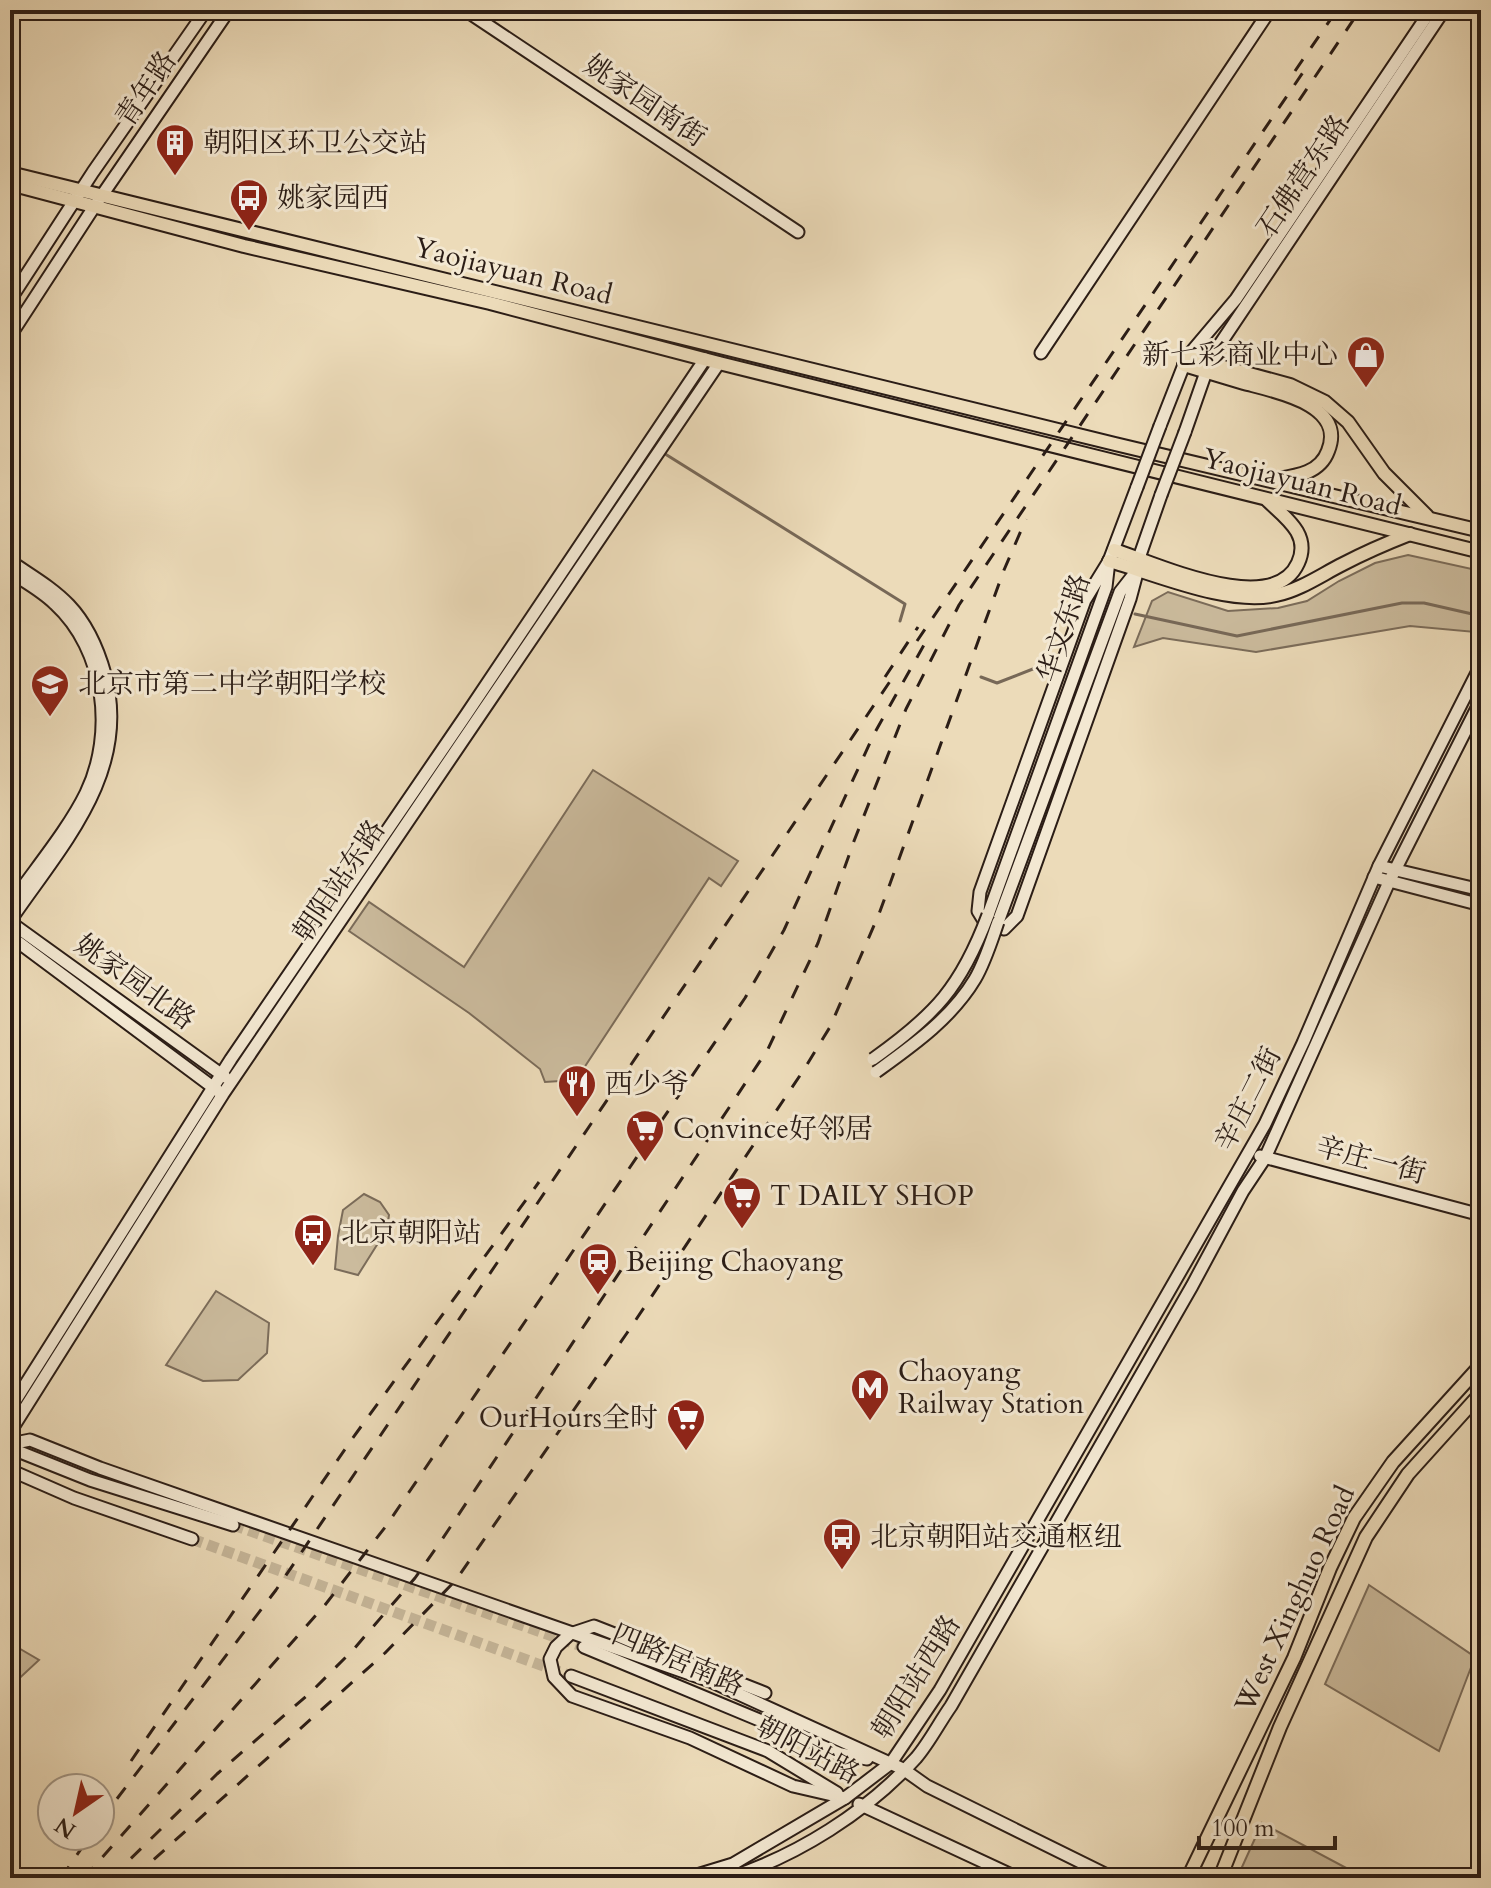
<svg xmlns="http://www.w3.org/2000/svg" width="1491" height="1888" font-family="Cardo,'Noto Serif SC',serif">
<rect width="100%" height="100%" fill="#ecdbb9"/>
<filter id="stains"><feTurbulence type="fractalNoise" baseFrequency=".0025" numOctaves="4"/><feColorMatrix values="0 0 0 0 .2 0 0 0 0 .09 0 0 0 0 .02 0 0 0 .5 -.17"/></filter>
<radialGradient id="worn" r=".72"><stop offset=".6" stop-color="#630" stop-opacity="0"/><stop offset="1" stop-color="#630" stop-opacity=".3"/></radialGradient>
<g fill="#cbbb9d" stroke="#7b6c5a" stroke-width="2">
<polygon points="1408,555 1481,571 1481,618 1475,632 1410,626 1256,652 1163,638 1134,647 1152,601 1168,592 1228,611 1278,608 1307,601 1339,581 1375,563"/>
<polygon points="593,770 738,861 721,886 709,878 576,1080 545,1082 540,1069 469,1013 349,931 369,902 464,967"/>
<polygon points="364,1194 380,1202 389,1215 387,1229 358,1275 335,1269 338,1236 343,1210"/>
<polygon points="216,1291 269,1323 267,1353 238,1380 203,1381 166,1365"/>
<polygon points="1369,1585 1475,1657 1439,1751 1325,1684"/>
<polygon points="10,1643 39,1660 10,1687"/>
<polygon points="1262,1823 1365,1878 1237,1878"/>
</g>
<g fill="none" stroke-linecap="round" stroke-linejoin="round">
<g stroke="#776857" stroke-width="3">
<polyline points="662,452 905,604 900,621"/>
<polyline points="1135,614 1237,636 1402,603 1424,603 1481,616"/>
<polyline points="981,677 997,683 1043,665"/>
</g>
<g stroke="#c5b598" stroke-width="11" stroke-dasharray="11 5.5" stroke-linecap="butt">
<polyline points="233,1525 584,1647"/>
<polyline points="192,1539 571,1676"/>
</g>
<defs>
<g id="secondary">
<polyline points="465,10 798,232"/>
<polyline points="10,300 93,172 206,10"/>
<polyline points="10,336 94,207 229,10"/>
<polyline points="1041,353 1270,10"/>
<polyline points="1160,426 1187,357 1236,299 1431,10"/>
<polyline points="1185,432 1206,372 1208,362 1444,10"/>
<path d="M10 561C30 575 52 587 69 605 87 624 98 649 105 674 132 772 61 846 10 921"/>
<polyline points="1109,561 1085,600 980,892 978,911 986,924 1004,929 1017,916 1130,599 1138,569"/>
<path d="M10 572C25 582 42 591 55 604 105 650 115 733 86 793 68 830 34 870 10 905"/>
<polyline points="1379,866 1481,890"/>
<polyline points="1374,877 1481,905"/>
<polyline points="988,915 1106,587 1109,561 1137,487"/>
<polyline points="10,922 225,1077"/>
<polyline points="998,922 1120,592 1138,569 1139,558 1161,495"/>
<polyline points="10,936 218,1091"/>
<polyline points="1260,1156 1481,1215"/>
<polyline points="10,1409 231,1059 466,715 705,359"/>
<polyline points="10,1432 223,1094 719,363"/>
<polyline points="10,1444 30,1440 100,1468 710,1681 903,1769 927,1786 1113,1878"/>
<polyline points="10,1448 90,1480 233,1525"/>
<polyline points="10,1470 74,1498 192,1539"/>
<polyline points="584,1647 841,1754 867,1759"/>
<polyline points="571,1676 768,1751 837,1793"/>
<polyline points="765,1693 594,1626 570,1634 556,1647 550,1659 554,1677 572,1696 690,1738 793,1786 845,1798"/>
<polyline points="859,1804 1018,1878"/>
<polyline points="687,1878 733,1864 845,1798 891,1763 940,1690 1265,1124 1303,1043 1379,866 1481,665"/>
<path d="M728 1878C797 1856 867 1812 916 1758 929 1743 939 1723 951 1706L1192 1286 1243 1191 1265 1158 1389 882 1481 700"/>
</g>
<g id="primary">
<polyline points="10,173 1115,444 1481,531"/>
<polyline points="10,184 244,246 490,303 719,363 1481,552"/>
<polyline points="1187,357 1290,385 1325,402 1348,422 1384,473 1427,516"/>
<path d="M1184 365C1204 371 1224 377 1244 383 1274 391 1347 404 1328 451 1320 473 1297 476 1277 479"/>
<path d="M1114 550C1155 563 1273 619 1298 563 1311 535 1286 518 1268 501"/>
<path d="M1109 561C1156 574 1228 606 1276 595 1300 590 1321 575 1343 564 1364 553 1387 543 1410 534"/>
<polyline points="1188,1878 1294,1658 1330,1568 1354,1518 1393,1462 1481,1365"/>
<polyline points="1220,1878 1280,1727 1366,1537 1408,1474 1481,1393"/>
</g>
</defs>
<use href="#secondary" stroke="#2b1d16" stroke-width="15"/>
<use href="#primary" stroke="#2b1d16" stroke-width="16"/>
<use href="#secondary" stroke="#f3e8d2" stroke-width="11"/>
<use href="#primary" stroke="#ecdbb9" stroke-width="12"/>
<g stroke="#2b1d16" stroke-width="3" stroke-dasharray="14 14" stroke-linecap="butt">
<polyline points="1295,71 1337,10"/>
<polyline points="917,641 1308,65"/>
<polyline points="885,677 918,627"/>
<polyline points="131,1761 352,1439 539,1182"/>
<polyline points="100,1821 276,1590 897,671"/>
<polyline points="61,1878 90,1836"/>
<polyline points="84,1878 325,1605 386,1526 745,998 784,930 874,734 929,636"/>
<polyline points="111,1878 217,1774 311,1692 353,1650 415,1578 441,1541 768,1049 818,943 854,841 906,709 959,605 1360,10"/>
<polyline points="133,1878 385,1653 456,1580 627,1333 803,1071 830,1027 879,914 1004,570 1026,519"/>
</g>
<defs>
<g id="secondary-bridge">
<polyline points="1137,487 1160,426"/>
<polyline points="1161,495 1185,432"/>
<path d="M873 1059C935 1015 961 987 988 915"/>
<path d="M876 1072C912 1046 951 1019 975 979 985 962 991 942 998 922"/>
</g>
</defs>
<use href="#secondary-bridge" stroke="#2b1d16" stroke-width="15" stroke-linecap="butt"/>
<use href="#secondary-bridge" stroke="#f3e8d2" stroke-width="11"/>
</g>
<defs>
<symbol id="building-pin" viewBox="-11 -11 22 30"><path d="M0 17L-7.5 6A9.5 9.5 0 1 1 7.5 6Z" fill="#8f2418" stroke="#f3e8d2"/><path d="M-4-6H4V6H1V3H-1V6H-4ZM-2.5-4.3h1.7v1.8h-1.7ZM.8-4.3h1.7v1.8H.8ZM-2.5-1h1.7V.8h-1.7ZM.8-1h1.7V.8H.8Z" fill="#fff"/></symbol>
<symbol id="bus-pin" viewBox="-11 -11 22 30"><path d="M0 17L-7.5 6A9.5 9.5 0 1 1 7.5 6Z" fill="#8f2418" stroke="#f3e8d2"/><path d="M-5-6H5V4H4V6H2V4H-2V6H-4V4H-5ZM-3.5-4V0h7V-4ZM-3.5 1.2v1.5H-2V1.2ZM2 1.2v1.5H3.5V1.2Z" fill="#fff"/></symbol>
<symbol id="shop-pin" viewBox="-11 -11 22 30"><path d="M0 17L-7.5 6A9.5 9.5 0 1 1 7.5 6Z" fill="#8f2418" stroke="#f3e8d2"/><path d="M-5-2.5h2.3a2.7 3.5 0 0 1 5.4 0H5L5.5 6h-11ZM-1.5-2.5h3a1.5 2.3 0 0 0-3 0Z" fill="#fff"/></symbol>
<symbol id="school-pin" viewBox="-11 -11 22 30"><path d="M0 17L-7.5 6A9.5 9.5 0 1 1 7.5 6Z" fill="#8f2418" stroke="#f3e8d2"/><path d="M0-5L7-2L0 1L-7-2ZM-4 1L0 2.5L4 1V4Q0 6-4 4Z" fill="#fff"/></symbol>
<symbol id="restaurant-pin" viewBox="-11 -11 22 30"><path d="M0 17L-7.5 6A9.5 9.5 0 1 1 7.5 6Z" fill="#8f2418" stroke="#f3e8d2"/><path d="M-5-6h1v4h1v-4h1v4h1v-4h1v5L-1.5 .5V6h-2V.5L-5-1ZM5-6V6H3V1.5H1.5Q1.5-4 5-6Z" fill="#fff"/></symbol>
<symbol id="supermarket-pin" viewBox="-11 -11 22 30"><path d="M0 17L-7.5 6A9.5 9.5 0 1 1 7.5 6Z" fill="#8f2418" stroke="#f3e8d2"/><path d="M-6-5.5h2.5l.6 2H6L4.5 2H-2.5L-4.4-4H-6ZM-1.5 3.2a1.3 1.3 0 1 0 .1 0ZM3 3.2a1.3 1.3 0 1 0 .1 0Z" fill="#fff"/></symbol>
<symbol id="station-pin" viewBox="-11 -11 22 30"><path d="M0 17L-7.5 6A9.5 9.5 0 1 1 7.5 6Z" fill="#8f2418" stroke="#f3e8d2"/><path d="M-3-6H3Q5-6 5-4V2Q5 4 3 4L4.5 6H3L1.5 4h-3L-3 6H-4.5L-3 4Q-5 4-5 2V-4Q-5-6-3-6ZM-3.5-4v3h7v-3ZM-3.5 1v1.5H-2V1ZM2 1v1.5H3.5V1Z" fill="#fff"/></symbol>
<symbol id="metro-pin" viewBox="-11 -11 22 30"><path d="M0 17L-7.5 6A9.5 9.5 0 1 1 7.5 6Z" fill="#8f2418" stroke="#f3e8d2"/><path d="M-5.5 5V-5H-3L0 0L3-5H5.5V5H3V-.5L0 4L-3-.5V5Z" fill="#fff"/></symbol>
</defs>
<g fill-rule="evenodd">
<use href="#building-pin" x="153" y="121" width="44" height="60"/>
<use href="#bus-pin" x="227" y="176" width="44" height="60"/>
<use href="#shop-pin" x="1344" y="333" width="44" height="60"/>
<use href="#school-pin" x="28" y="662" width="44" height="60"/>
<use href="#restaurant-pin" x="555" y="1062" width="44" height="60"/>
<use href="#supermarket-pin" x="623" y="1107" width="44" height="60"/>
<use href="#supermarket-pin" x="720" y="1174" width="44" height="60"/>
<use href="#bus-pin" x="291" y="1211" width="44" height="60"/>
<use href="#station-pin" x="576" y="1240" width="44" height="60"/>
<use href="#metro-pin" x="848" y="1366" width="44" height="60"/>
<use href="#supermarket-pin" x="664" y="1396" width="44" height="60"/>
<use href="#bus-pin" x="820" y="1515" width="44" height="60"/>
</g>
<g text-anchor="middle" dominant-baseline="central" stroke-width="6" stroke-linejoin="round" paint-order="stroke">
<g font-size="28" fill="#2b1d16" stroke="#f3e8d2">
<text transform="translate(146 89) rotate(-56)">青年路</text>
<text transform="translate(645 101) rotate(34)">姚家园南街</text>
<text transform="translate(1303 176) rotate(-56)">石佛营东路</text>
<text transform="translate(513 271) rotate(14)">Yaojiayuan Road</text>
<text transform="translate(1302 482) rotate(14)">Yaojiayuan Road</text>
<text transform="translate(1064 628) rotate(-72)">华文东路</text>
<text transform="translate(339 881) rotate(-56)">朝阳站东路</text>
<text transform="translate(135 982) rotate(36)">姚家园北路</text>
<text transform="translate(1248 1099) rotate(-63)">辛庄二街</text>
<text transform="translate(1371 1160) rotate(15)">辛庄一街</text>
<text transform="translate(1295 1599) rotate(-65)">West Xinghuo Road</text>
<text transform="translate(678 1660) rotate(23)">四路居南路</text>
<text transform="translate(916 1677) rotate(-58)">朝阳站西路</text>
<text transform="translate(808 1750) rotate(28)">朝阳站路</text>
</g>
<g font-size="28" fill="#2b1d16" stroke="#f3e8d2" text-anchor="start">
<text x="203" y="143">朝阳区环卫公交站</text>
<text x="277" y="198">姚家园西</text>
<text x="1338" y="355" text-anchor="end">新七彩商业中心</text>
<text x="78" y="684">北京市第二中学朝阳学校</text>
<text x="605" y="1084">西少爷</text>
<text x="673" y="1129">Convince好邻居</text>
<text x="770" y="1196">T DAILY SHOP</text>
<text x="341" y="1233">北京朝阳站</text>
<text x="626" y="1262">Beijing Chaoyang</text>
<text x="898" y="1372">Chaoyang<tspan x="898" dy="32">Railway Station</tspan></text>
<text x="658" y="1418" text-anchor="end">OurHours全时</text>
<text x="870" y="1537">北京朝阳站交通枢纽</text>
</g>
</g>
<rect width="1491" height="1888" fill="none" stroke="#ecdbb9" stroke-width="40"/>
<rect x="12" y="12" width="1467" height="1864" fill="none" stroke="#2b1d16" stroke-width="4"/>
<rect x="20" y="20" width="1451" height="1848" fill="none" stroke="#2b1d16" stroke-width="2"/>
<g transform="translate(76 1812) rotate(214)"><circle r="38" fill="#f3e8d2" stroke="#a39787" stroke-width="2"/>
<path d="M0-6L14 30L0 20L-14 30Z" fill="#8f2418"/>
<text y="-12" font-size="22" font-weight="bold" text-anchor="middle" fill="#2b1d16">N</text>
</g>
<path d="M1199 1836v12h136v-12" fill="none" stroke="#2b1d16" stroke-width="4"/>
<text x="1211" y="1836" font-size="24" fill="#2b1d16" stroke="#f3e8d2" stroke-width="6" paint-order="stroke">100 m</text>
<rect width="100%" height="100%" filter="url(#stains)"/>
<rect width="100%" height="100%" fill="url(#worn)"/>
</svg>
